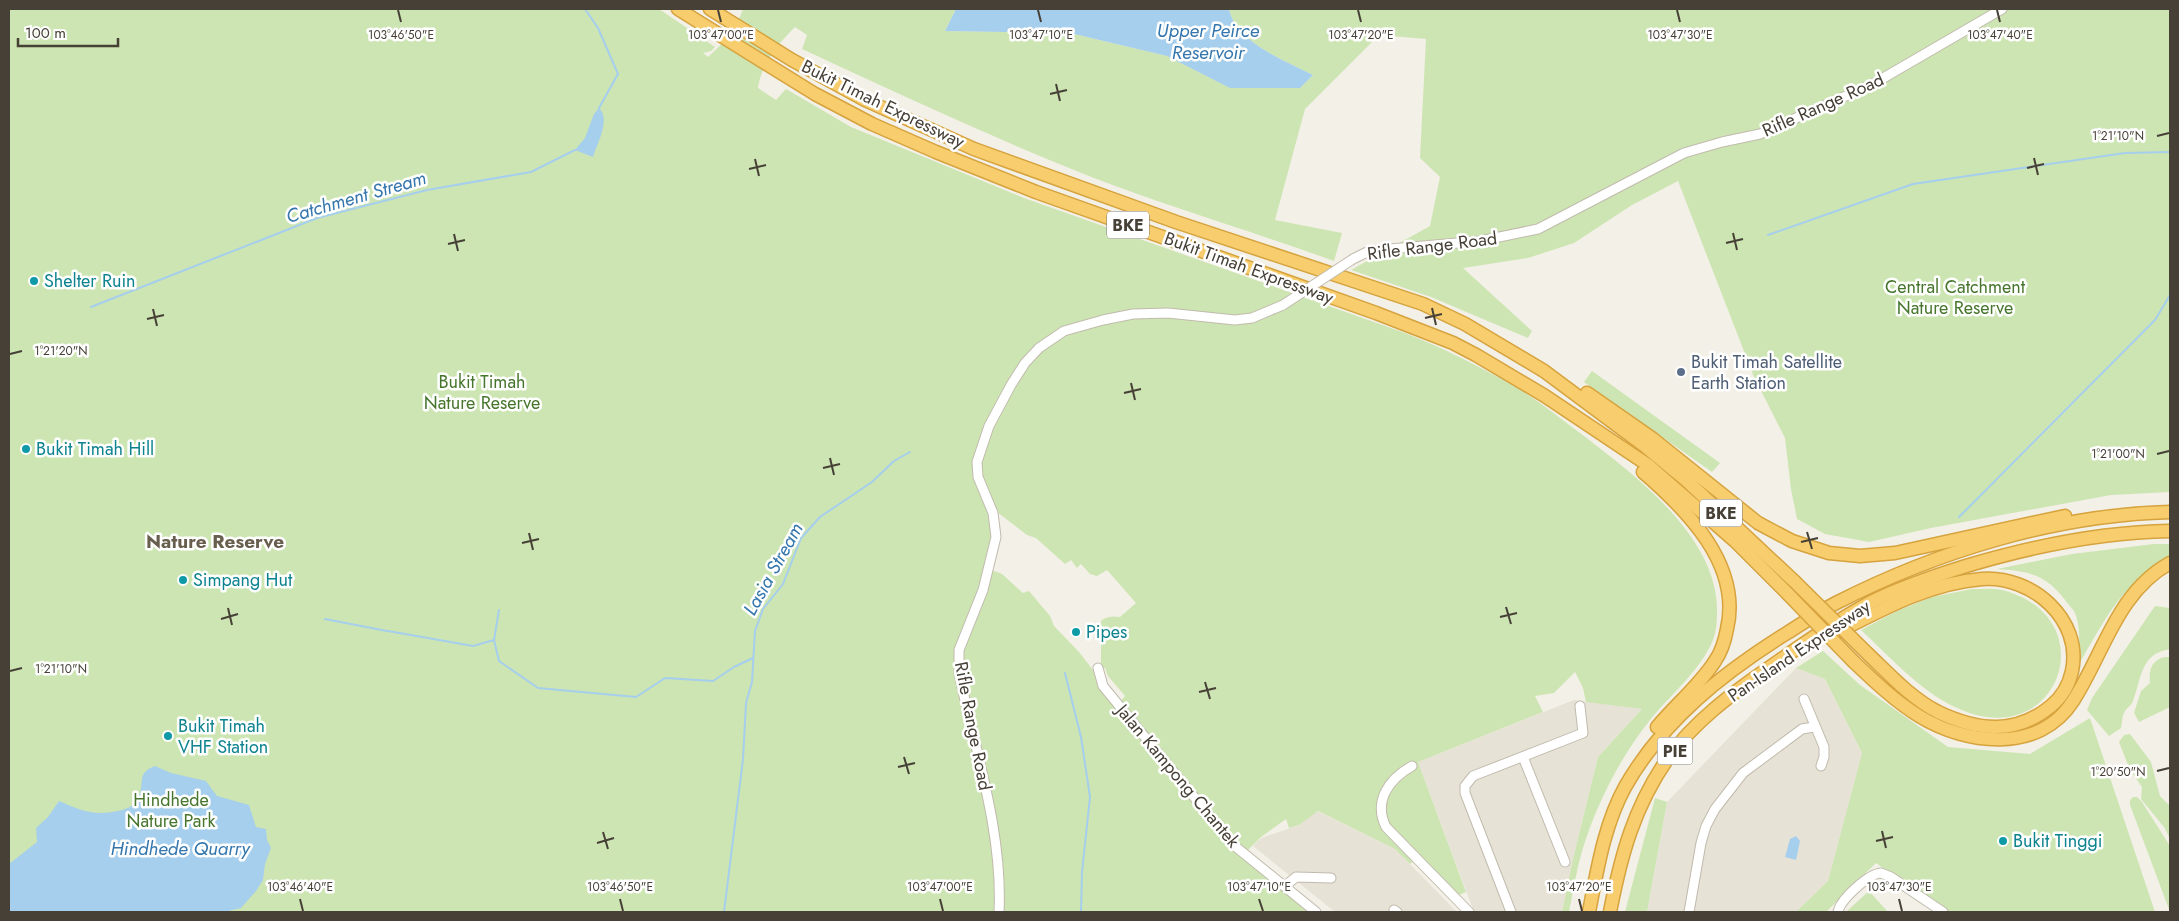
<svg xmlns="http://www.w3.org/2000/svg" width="2179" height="921" font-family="Jost,sans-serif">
<rect width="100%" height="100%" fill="#f3f0e7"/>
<g fill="#e7e2d6">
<polygon points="1796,668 1825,679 1862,753 1828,881 1796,912 1647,912 1667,802"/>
<polygon points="1574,700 1642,709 1598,757 1573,859 1562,912 1474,912 1418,762"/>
<polygon points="1317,811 1395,849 1457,912 1335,912 1253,846 1261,838 1299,825"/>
</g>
<g fill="#cde5b2">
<path d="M9 9H659L715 47 711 51 703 53 708 57C724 43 736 29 743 9H956L945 31 1070 33 1167 56 1231 88H1300L1313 75C1285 61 1236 42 1229 9H2170V492L2111 495 1931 528 1869 542 1825 534 1797 519 1791 489 1785 438 1754 377 1678 181 1632 205 1574 243 1528 258 1463 268 1532 331 1528 338 1431 297 1351 270 1430 226 1440 177 1420 158 1426 39 1379 35 1305 109 1275 220 1342 233 1334 261C1254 232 1173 208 1094 178 995 139 899 94 802 49L807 35 795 27C778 44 761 64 758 88L776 100 786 89 851 127 1024 198 1405 333C1443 348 1479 366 1514 386 1538 400 1561 419 1584 436 1637 477 1720 539 1717 614 1717 622 1716 632 1713 640 1700 671 1671 694 1650 720 1623 754 1601 795 1587 836 1578 860 1574 887 1569 912H1562L1573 859 1598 757 1642 709 1586 702 1583 688 1575 672 1554 693 1535 696 1543 712 1418 762 1466 892 1459 895 1433 878 1415 860 1410 864 1395 849 1318 811 1299 825 1289 828 1286 819 1261 837 1247 851 1230 834 1120 702 1125 696 1108 676 1105 668H1101V621C1107 616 1112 616 1120 617L1136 603 1107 570 1097 576 1090 574 1081 564 1077 568 1071 560 1065 564 1036 538 1027 535 997 512 988 515 991 535 984 567 1002 574 1023 593 1029 591 1050 616 1054 626 1079 652 1229 845 1311 912H9Z"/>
<polygon points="1592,371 1720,463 1712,472 1584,382"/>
<path d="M2154 544H2170V556C2121 585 2107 616 2079 664 2079 648 2081 627 2075 613 2073 609 2068 604 2065 600 2045 574 2028 571 1997 569L2072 554Z"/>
<path d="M1972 589C1982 589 1993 588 2002 590 2108 617 2058 757 1955 707 1919 690 1890 657 1861 630L1897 611 1932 597Z"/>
<path d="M2155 606 2170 608V649C2140 654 2142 677 2133 701 2131 706 2126 708 2124 713 2122 717 2122 724 2121 728L2109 736 2087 710 2092 698Z"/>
<polygon points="1823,651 1860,685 1948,747 2030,754 2090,718 2155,912 1944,912 1876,863 1826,912 1796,912 1828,881 1862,753 1825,679 1796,668"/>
<path d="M2164 657H2170V707L2139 722 2134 713 2141 691 2150 683C2149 670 2151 661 2164 657Z"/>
<polygon points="2130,734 2151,762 2160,796 2170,806 2170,839 2164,827 2141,799 2142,787 2130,770 2119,742 2124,735"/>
<polygon points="2133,797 2137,797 2142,802 2170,846 2170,912 2130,805 2130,800"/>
<polygon points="1655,798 1667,802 1647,912 1625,912"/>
<polygon points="1869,891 1888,912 1846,912"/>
</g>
<g fill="#a6ceed">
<path d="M956 9H1229C1236 42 1285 61 1313 75L1300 88H1230L1167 56 1070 33 945 31Z"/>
<path d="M599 108C611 119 597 144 593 157L575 150 585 138 594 114Z"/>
<path d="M155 766 171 773 206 781 217 796 249 805 256 827 266 829 267 840 271 848 265 864 263 880 256 891 241 908 224 912H9V864L37 842 36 828 48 817 59 801C82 811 93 816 118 811 126 809 133 807 137 800 147 784 134 774 155 766Z"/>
<polygon points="1796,836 1800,841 1796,860 1785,857 1790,839"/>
</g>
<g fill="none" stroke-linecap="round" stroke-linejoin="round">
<g stroke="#a6ceed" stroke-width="2">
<polyline points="585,9 598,28 618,74 599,108"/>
<polyline points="1768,235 1913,184 2125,153 2170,152"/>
<polyline points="91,307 317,218 427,190 531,172 575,150"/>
<polyline points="1959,517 2155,320 2170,295"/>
<polyline points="325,619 387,631"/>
<polyline points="388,631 473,646 494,640 499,661 538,688 636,697 665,678 713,681 734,667 753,658"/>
<polyline points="494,640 499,610"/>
<polyline points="1065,673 1081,737 1090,797 1082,872 1081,912"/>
<polyline points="724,912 743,759 746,703 752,682 755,631 763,609 783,584 801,538 820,517 872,482 894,461 910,452"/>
</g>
<defs>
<g id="minor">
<polyline points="1353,259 1367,252 1378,250 1480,241 1538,229 1684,153 1722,142 1760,134 1873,84 2002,9"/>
<polyline points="1098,668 1103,686 1227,837 1236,847 1316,912"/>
<polyline points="1804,699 1824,747 1824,757 1821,766"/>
<polyline points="1523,757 1565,862"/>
<path d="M1412 766C1389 779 1373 801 1386 827L1469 912"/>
<polyline points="1285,886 1296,877 1331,878"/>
<polyline points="1394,910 1397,912"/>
<path d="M999 912C1003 832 975 751 959 673V650L983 590 996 537 993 513 978 477 977 462 989 426 1011 385 1025 363 1039 348 1064 331 1103 320 1133 314 1168 313 1235 320 1252 318 1283 305"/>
<polyline points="1511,912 1465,793 1465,786 1473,776 1583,733 1580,706"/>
<polyline points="1689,912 1701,843 1706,826 1715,809 1743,773 1802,729 1814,727"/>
<path d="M1838 912C1840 900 1868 874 1881 873L1891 877 1943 912"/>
</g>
<g id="highway">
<polyline points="678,9 815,94 872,124 936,152 1036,192 1376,313 1453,343 1476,355 1545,396 1648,465 1735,541 1787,593"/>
<polyline points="710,9 792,60 865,100 974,149 1176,222 1423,304 1465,324 1544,371 1646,447 1686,480 1795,582"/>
<polyline points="1587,393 1653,439 1758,523 1792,541 1829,553 1860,556 1895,553 2065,516"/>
<path d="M1643 472C1687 510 1742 565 1727 629 1725 640 1722 651 1715 661 1700 685 1676 704 1657 727"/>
<path d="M1834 634C1881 610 1929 583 1982 579 2031 575 2083 619 2072 671 2069 685 2062 697 2051 706 2016 735 1978 731 1938 712 1911 698 1890 675 1868 654"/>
<path d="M1854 662C1874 681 1895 701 1919 716 1966 745 2039 754 2073 701 2104 653 2117 592 2170 563"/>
<path d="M1589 912C1597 871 1604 825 1625 787 1663 720 1723 673 1787 633 1803 623 1819 612 1836 603 1938 551 2055 515 2170 512"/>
<path d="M1610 912C1621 855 1634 807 1668 758 1694 722 1730 695 1766 670 1797 648 1837 620 1871 602 1901 587 1934 576 1966 566 2033 546 2100 532 2170 531"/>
</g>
</defs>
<use href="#minor" stroke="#c1bbad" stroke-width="11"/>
<use href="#highway" stroke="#d6a33e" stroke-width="15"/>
<use href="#minor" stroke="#fff" stroke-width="9"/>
<use href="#highway" stroke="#f7cd6e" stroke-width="12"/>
<defs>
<polyline id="minor-bridge" points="1283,305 1353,259"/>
<g id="highway-bridge">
<polyline points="1795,582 1868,654"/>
<polyline points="1787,593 1854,662"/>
</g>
</defs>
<use href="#minor-bridge" stroke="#c1bbad" stroke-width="11" stroke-linecap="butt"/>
<use href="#highway-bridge" stroke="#d6a33e" stroke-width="15" stroke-linecap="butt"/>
<use href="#minor-bridge" stroke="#fff" stroke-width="9"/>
<use href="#highway-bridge" stroke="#f7cd6e" stroke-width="12"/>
</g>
<path fill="none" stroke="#464036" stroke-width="2" d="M398 10 401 22M718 10 721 22M1038 10 1041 22M1358 10 1361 22M1677 10 1680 22M1997 10 2000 22M1056 84 1060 101M1050 94 1067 90M2157 136 2169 133M2034 158 2038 175M755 159 759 176M2027 168 2044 164M749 169 766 165M1733 233 1737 250M454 234 458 251M1726 243 1743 239M448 244 465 240M1432 308 1436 325M153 309 157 326M1425 318 1442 314M147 319 164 315M10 354 22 351M1131 383 1135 400M1124 393 1141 389M2157 454 2169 451M830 458 834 475M823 468 840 464M1807 532 1812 549M529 533 533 550M1801 542 1818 538M522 543 539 539M1506 607 1511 624M228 608 232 625M1500 617 1517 613M221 619 238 614M10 671 22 668M1205 682 1210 699M1199 692 1216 688M904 757 909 774M898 767 915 763M2157 771 2169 768M1882 831 1886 848M603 832 608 849M1876 841 1893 837M597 843 614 838M300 899 303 911M620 899 623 911M940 899 943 911M1259 899 1263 911M1579 899 1582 911M1899 899 1902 911"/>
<g fill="#0f9aa8" stroke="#fff" stroke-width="2">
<circle cx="34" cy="281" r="5"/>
<circle cx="26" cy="449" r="5"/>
<circle cx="183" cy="580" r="5"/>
<circle cx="1076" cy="632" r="5"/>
<circle cx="168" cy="736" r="5"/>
<circle cx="2003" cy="841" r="5"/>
</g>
<circle fill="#5c6f8a" stroke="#fff" stroke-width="2" cx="1681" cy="372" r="5"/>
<g text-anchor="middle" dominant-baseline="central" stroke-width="5" stroke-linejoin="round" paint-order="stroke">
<g fill="#fff" stroke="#7e7972" stroke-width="1">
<rect x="1107" y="211.5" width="42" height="27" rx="4"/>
<rect x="1700" y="499.5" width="42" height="27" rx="4"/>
<rect x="1657.5" y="737.5" width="35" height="27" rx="4"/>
</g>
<g font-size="16" font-weight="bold" fill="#464036">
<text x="1128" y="225">BKE</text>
<text x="1721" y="513">BKE</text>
<text x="1675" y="751">PIE</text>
</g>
<g font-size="18" fill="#464036" stroke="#fff">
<text transform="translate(883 104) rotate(26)">Bukit Timah Expressway</text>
<text transform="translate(1823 105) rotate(-24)">Rifle Range Road</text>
<text transform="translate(1432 246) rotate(-7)">Rifle Range Road</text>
<text transform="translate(1249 268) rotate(20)">Bukit Timah Expressway</text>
<text transform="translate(1799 651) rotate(-34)">Pan-Island Expressway</text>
<text transform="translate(973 726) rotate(79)">Rifle Range Road</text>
<text transform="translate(1178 776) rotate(50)">Jalan Kampong Chantek</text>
</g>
<g font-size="18" fill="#0d838f" stroke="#fff" text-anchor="start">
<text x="44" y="281">Shelter Ruin</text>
<text x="36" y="449">Bukit Timah Hill</text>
<text x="193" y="580">Simpang Hut</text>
<text x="1086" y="632">Pipes</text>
<text x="178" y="726">Bukit Timah<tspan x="178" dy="21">VHF Station</tspan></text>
<text x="2013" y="841">Bukit Tinggi</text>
</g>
<g font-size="18" fill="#46752c" stroke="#fff">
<text x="1955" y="287">Central Catchment<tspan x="1955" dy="21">Nature Reserve</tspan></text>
<text x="482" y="382">Bukit Timah<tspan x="482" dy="21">Nature Reserve</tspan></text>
<text x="171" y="800">Hindhede<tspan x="171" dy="21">Nature Park</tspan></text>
</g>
<g font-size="18" fill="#4e5e75" stroke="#fff" text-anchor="start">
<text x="1691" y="362">Bukit Timah Satellite<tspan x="1691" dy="21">Earth Station</tspan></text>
</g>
<g font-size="19" font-style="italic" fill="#3476ad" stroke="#fff">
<text x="1208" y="30">Upper Peirce<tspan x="1208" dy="22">Reservoir</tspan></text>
<text transform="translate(356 197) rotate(-16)">Catchment Stream</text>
<text transform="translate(773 569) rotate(-61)">Lasia Stream</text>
<text x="180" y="848">Hindhede Quarry</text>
</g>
<g font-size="19" font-weight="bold" fill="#685e4e" stroke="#fff">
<text x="215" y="541">Nature Reserve</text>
</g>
</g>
<g font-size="12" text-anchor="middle" fill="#464036" stroke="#fff" stroke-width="5" stroke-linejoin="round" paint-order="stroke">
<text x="401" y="39">103°46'50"E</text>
<text x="721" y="39">103°47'00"E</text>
<text x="1041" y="39">103°47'10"E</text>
<text x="1361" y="39">103°47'20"E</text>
<text x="1680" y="39">103°47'30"E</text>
<text x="2000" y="39">103°47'40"E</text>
<text x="2118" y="140">1°21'10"N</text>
<text x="61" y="355">1°21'20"N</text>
<text x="2118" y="458">1°21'00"N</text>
<text x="61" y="673">1°21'10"N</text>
<text x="2118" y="776">1°20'50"N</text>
<text x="300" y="891">103°46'40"E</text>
<text x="620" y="891">103°46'50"E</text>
<text x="940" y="891">103°47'00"E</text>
<text x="1259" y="891">103°47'10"E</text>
<text x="1579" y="891">103°47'20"E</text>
<text x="1899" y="891">103°47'30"E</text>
</g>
<rect width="2179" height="921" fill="none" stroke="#464036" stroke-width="20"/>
<path d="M18 38v8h100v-8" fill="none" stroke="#464036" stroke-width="2.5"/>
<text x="25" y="38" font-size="15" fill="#464036" stroke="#ffffff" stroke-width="4" paint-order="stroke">100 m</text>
</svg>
